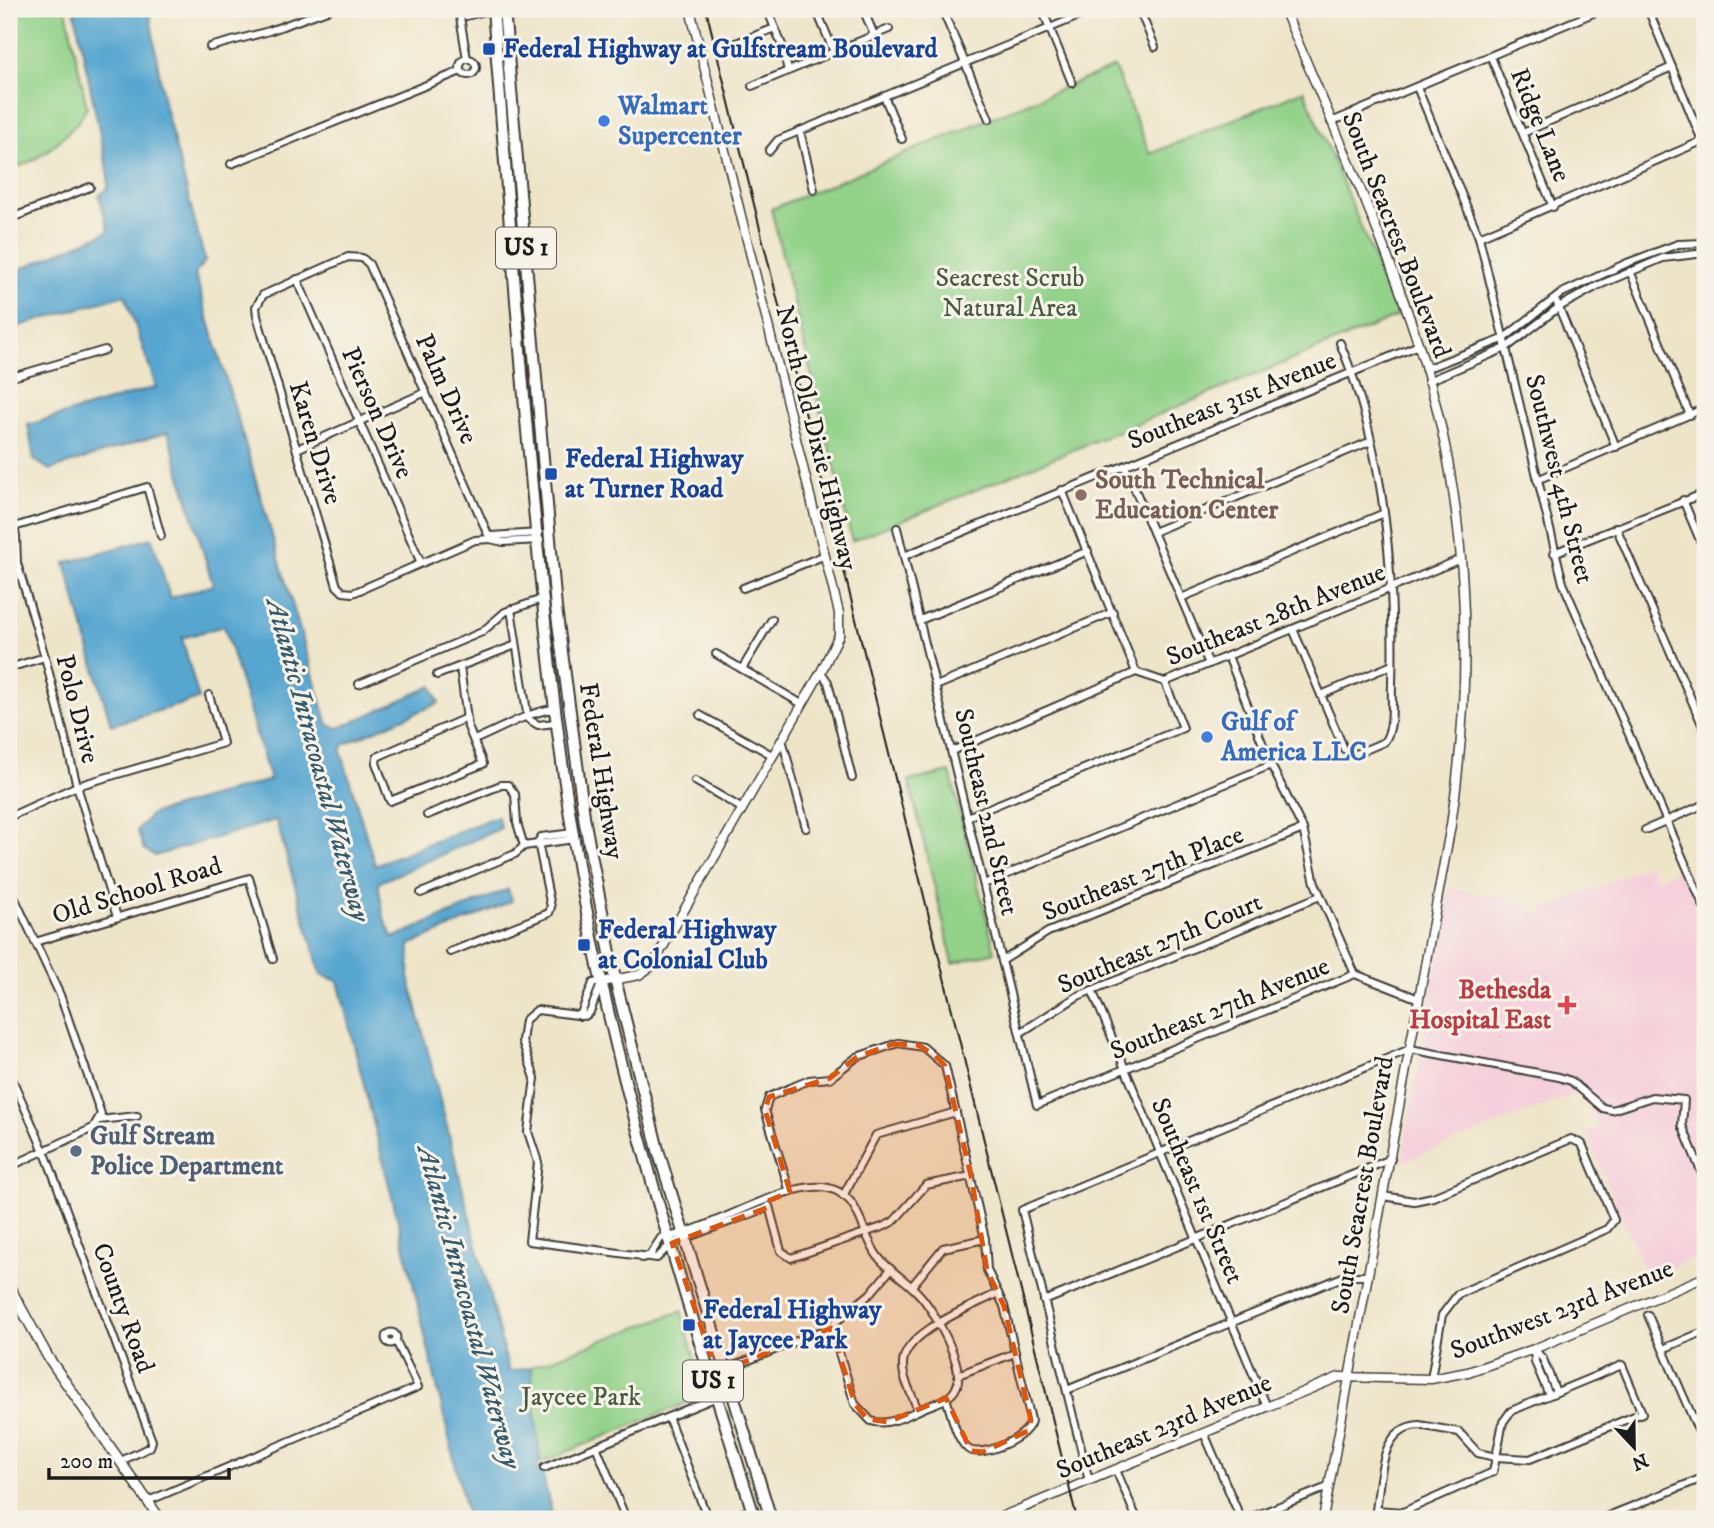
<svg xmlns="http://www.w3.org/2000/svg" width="1714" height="1528" font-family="'IM FELL DW Pica',serif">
<rect width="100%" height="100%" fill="#f7f3e8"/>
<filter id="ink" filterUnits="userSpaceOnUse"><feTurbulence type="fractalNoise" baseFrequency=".0143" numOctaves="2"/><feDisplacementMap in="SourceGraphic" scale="14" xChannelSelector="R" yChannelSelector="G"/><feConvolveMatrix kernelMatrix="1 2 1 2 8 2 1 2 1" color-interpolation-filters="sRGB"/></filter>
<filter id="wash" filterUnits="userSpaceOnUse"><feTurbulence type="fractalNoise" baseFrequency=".00686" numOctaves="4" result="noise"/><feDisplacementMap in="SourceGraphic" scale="28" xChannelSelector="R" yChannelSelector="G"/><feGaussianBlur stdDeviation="1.57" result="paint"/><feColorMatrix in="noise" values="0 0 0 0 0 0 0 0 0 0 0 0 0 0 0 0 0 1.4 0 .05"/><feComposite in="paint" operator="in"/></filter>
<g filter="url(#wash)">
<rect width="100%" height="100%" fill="#eee5c9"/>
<polygon fill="#f5cfdb" points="1649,865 1655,880 1684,867 1705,916 1705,1253 1647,1276 1586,1133 1598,1127 1589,1106 1576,1093 1402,1162 1449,888 1524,903 1538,913"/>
<g fill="#92d289" stroke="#577752" stroke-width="2">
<path d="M9 9H66L87 107C78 129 34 167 9 168Z"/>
<polygon points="1114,67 1150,154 1304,90 1398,316 852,541 771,209"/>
<polygon points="950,772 995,952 953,963 909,781"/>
<polygon points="681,1311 706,1395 540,1463 531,1367"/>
</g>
<polygon fill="#56a6d0" stroke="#396176" stroke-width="2" points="74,9 149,9 164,103 205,261 195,274 328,725 339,728 432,686 439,703 344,744 341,751 375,865 497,816 501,828 378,883 384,918 393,938 508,889 512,901 410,945 409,977 509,1372 531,1367 540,1463 536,1468 538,1473 542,1472 553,1519 468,1519 403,1241 338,981 321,975 276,820 155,856 144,849 137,830 152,814 270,780 224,626 182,638 199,699 111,725 65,563 152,538 170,598 213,585 168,432 50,470 34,460 28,425 156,387 125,295 9,329 9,274 109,231 99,196 108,188 108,173"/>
</g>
<g filter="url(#ink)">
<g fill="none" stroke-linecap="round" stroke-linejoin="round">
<defs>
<g id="minor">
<polyline points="767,9 782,45 788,71"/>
<polyline points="816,9 834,52"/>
<polyline points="863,9 874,35"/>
<polyline points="942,9 989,119"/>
<polyline points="1042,9 1072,83"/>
<polyline points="1139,9 1155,47"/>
<polyline points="1648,9 1705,148"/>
<polyline points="457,10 466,16 493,9"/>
<polyline points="459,11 467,59"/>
<polyline points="459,11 469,9"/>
<polyline points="736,43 775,28"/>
<polyline points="210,47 269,31 330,9"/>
<polyline points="1491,57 1553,207"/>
<circle cx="468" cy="67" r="8"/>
<polyline points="752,86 889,29"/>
<polyline points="1417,87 1479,237 1563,583 1705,909"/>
<polyline points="884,96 902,139"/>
<polyline points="1331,122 1603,9"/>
<polyline points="800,131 814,190"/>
<polyline points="1523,133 1672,67"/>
<polyline points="769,151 778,140 1096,9"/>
<polyline points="231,164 461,71"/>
<polyline points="9,219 90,187"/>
<polyline points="1479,237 1702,141"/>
<polyline points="1630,271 1690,415"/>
<polyline points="297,279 421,563"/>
<polyline points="1557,303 1616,447"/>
<polyline points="1425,369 1503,339 1562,293 1627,263 1678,244 1705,243"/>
<polyline points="9,378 105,350"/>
<polyline points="1428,381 1506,348 1559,307 1597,286 1663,258 1705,253"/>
<polyline points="297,449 426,392"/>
<polyline points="1125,466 1209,664"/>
<polyline points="1537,480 1705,408"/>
<polyline points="1062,490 1136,672"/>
<polyline points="1683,500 1705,552"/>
<polyline points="9,509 16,536 17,563 45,657 77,786 117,917"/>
<polyline points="14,527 147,487 161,536"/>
<polyline points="1616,527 1705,731"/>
<polyline points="897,528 1037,1105 1355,974 1419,999"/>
<polyline points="1153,532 1369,442"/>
<polyline points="490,539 369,264 362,258 348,257 263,295 256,307 257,316 337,586 343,592 353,593 475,540 490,539 492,536 539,533"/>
<polyline points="490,539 503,542 540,540"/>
<polyline points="1554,553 1705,493"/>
<polyline points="904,556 1419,345"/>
<polyline points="743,588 823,556"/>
<polyline points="1181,598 1382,514"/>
<polyline points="511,609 528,719 538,725 555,723"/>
<polyline points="920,620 1088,551"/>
<path d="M1293 629 1344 749 1356 754 1384 742C1395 728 1391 701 1392 685 1395 572 1384 447 1340 343"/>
<polyline points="716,654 802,704"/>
<polyline points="1228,656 1271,765 1303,829 1315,883 1355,974"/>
<polyline points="460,667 468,727 483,764 390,801 376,763 377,757 466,718"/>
<polyline points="9,668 45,657"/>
<polyline points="742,669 772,619"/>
<polyline points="821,672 828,682 852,778"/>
<polyline points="1136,672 1165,682 1461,559"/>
<polyline points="437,675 516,645"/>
<polyline points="359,684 482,632 505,612 542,599"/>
<polyline points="936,686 1113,612"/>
<polyline points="1321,695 1392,665"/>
<polyline points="700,715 772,755"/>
<polyline points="782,739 806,828"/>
<path d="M474 740C499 730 528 712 553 709"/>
<polyline points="952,751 1136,672"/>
<polyline points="695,781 741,808"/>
<polyline points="427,815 501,785 508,785 515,794 517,823 524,846"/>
<polyline points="9,817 77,786 223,743 209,695"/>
<polyline points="967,817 1183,728 1165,682"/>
<polyline points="1645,830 1705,804"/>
<polyline points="538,842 541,837 573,833"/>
<polyline points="984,884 1271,765"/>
<polyline points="9,886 60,995 101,1114 93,1128 9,1167"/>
<polyline points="421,893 515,854 524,846 574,839"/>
<polyline points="35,942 249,878 273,959"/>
<polyline points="450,952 549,913 551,907 538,842"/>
<polyline points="1002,961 1048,932 1303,829"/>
<polyline points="601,984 590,1012 585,1016 537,1010 525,1020 522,1041 535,1078 528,1132 538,1162 529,1241 657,1258 672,1243 769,1207"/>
<polyline points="1092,990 1267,1407"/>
<polyline points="580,1016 593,983 602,982"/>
<polyline points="1020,1033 1078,996 1320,896"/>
<polyline points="9,1072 47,1158 152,1441 150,1447 121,1461"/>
<polyline points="99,1120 137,1116"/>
<path d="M790 1192 765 1110 769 1097 809 1080 830 1078 857 1057 898 1043 923 1047 945 1066 985 1239 987 1270 1004 1306 1031 1420C1031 1436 982 1459 968 1449 956 1440 951 1412 946 1398"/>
<polyline points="843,1196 876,1135 956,1112"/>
<polyline points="1383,1196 1414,1201 1433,1197 1571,1139 1582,1144 1614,1220 1607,1229 1458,1294 1442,1315 1431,1379"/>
<polyline points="769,1206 781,1251 791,1258 885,1226 894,1221 926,1185 971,1176"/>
<path d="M642 1258 650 1255 661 1238C707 1233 782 1182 823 1187 863 1192 859 1233 879 1258 890 1271 906 1280 918 1293 933 1308 967 1368 956 1388 951 1399 936 1403 926 1407 909 1414 889 1427 871 1421L855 1404 831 1327"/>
<polyline points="912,1286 943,1248 985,1239"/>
<polyline points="1044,1301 1391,1159"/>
<polyline points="1648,1315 1705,1446"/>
<circle cx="391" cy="1338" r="5.5"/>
<polyline points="1534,1349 1543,1359 1556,1392"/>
<polyline points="1663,1349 1705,1331"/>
<polyline points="1534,1350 1535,1362 1549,1395"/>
<polygon points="1622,1365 1642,1413 1530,1459 1496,1457 1503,1422 1511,1411"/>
<polyline points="724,1370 827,1329 870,1294 891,1269"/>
<polyline points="958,1375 1015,1353"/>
<polyline points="1067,1390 1345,1276 1368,1276"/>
<path d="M918 1410C913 1396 902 1379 903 1364 903 1332 972 1307 998 1293"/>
<polyline points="668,1417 708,1519"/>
<path d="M1419 1425 1459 1432 1478 1453 1496 1457 1493 1472 1403 1512 1376 1510C1381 1480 1379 1427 1419 1425Z"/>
<polyline points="1204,1433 1241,1519"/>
<polyline points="596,1446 626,1519"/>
<polyline points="544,1468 717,1397"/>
<polyline points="1116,1470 1137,1519"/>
<polyline points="1089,1481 1022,1210 1410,1049 1559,1077 1571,1081 1603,1108 1612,1110 1652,1097 1684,1100 1682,1125 1705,1181"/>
<polyline points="148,1501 418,1387 396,1341"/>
<polyline points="721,1519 752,1510"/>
<polyline points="1247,1519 1328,1487"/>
<polyline points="1601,1519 1705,1477"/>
</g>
<g id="tertiary">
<path d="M1284 9C1330 119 1381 229 1418 343 1469 498 1475 665 1451 825L1323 1519"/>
<polyline points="602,982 639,975 652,966 821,672 839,635 839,613 690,9"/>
<polyline points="996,1519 1339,1377 1431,1379 1468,1372 1534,1349 1705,1277"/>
</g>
<polyline id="secondary" points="9,1286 48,1357 160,1519"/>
<g id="primary">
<path d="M493 9C505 160 516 312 530 464 542 600 555 735 579 870 618 1091 688 1306 755 1519"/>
<polyline points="504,9 556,608 585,823 615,979 658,1150 771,1519"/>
</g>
</defs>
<use href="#minor" stroke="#3c3a36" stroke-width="10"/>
<use href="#tertiary" stroke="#3c3a36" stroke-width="11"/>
<use href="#secondary" stroke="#3c3a36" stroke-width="12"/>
<use href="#primary" stroke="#3c3a36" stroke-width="14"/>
<use href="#minor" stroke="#fff" stroke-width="6"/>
<use href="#tertiary" stroke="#fff" stroke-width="8"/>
<use href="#secondary" stroke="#fff" stroke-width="9"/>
<use href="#primary" stroke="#fff" stroke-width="10"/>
<polyline stroke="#1c1c1c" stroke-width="2" points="706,9 1077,1519"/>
</g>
</g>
<path fill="#de560d" fill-opacity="0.2" stroke="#de560d" stroke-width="5" stroke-dasharray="14 9" stroke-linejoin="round" d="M893 1044 918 1045 935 1055 945 1066 971 1176 987 1270 1004 1306 1031 1420 1028 1431 983 1452 971 1451 946 1398 888 1422 867 1419 855 1404 831 1328 724 1370 714 1364 672 1243 769 1207 768 1201 790 1192 765 1110 769 1097 830 1078 857 1057Z"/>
<g fill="#1a4fb4" stroke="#f7f3e8" stroke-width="2.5">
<rect x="482" y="42" width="14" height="14" rx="3.5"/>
<rect x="544" y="467" width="14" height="14" rx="3.5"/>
<rect x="577" y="938" width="14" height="14" rx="3.5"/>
<rect x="682" y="1318" width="14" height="14" rx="3.5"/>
</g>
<g fill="#3f7fe0" stroke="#f7f3e8" stroke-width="2.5">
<circle cx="604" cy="121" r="7"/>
<circle cx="1207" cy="737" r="7"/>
</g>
<circle fill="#8d6e63" stroke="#f7f3e8" stroke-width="2.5" cx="1081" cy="495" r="7"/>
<path fill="#e0444e" stroke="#f7f3e8" stroke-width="2.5" d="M1563.5 994.5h7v7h7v7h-7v7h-7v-7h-7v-7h7z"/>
<circle fill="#5c6f8a" stroke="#f7f3e8" stroke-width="2.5" cx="76" cy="1151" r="7"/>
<g text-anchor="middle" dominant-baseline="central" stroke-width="6" stroke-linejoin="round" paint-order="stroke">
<g fill="#f7f3e8" stroke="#5e5c59" stroke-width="2">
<rect x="496" y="227.5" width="60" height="41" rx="5"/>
<rect x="683" y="1360.5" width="60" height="41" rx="5"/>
</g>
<g font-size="24" font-weight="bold" fill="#1c1c1c">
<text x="526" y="248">US 1</text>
<text x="713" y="1381">US 1</text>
</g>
<g font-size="26" font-weight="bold" fill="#164399" stroke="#f7f3e8" text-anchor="start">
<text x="503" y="49">Federal Highway at Gulfstream Boulevard</text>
<text x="565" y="459">Federal Highway<tspan x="565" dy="30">at Turner Road</tspan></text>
<text x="598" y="930">Federal Highway<tspan x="598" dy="30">at Colonial Club</tspan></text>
<text x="703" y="1310">Federal Highway<tspan x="703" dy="30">at Jaycee Park</tspan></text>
</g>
<g font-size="26" font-weight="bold" fill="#366cbe" stroke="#f7f3e8" text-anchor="start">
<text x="618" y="106">Walmart<tspan x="618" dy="30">Supercenter</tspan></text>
<text x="1221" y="722">Gulf of<tspan x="1221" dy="30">America LLC</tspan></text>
</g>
<g font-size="26" fill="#1c1c1c" stroke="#f7f3e8">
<text transform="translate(1540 125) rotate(68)">Ridge Lane</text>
<text transform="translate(1396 235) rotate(69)">South Seacrest Boulevard</text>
<text transform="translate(446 389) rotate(66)">Palm Drive</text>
<text transform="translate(1232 401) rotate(-22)">Southeast 31st Avenue</text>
<text transform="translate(377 413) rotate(66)">Pierson Drive</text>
<text transform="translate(816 438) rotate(76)">North Old Dixie Highway</text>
<text transform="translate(315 443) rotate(73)">Karen Drive</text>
<text transform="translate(1559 479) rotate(76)">Southwest 4th Street</text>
<text transform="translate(1276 615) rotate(-22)">Southeast 28th Avenue</text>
<text transform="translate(77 709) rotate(76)">Polo Drive</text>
<text transform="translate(601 771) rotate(81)">Federal Highway</text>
<text transform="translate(986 812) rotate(77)">Southeast 2nd Street</text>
<text transform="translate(1143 874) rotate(-22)">Southeast 27th Place</text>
<text transform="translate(137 891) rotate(-17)">Old School Road</text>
<text transform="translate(1160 944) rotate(-23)">Southeast 27th Court</text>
<text transform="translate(1220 1009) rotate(-22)">Southeast 27th Avenue</text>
<text transform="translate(1363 1185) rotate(-80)">South Seacrest Boulevard</text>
<text transform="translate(1197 1191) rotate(67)">Southeast 1st Street</text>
<text transform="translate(123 1308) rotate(70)">County Road</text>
<text transform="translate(1562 1310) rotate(-21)">Southwest 23rd Avenue</text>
<text transform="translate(1164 1427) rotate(-23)">Southeast 23rd Avenue</text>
</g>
<g font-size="26" fill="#455c42" stroke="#f7f3e8">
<text x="1010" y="278">Seacrest Scrub<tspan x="1010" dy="30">Natural Area</tspan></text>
<text x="581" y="1397">Jaycee Park</text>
</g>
<g font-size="26" font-weight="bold" fill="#785e54" stroke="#f7f3e8" text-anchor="start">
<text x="1095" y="480">South Technical<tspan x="1095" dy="30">Education Center</tspan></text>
</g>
<g font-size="26" font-weight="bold" fill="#be3a42" stroke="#f7f3e8" text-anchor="end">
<text x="1551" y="990">Bethesda<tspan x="1551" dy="30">Hospital East</tspan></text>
</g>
<g font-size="26" font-weight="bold" fill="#4e5e75" stroke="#f7f3e8" text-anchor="start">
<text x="90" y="1136">Gulf Stream<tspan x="90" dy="30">Police Department</tspan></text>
</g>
<g font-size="28" font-style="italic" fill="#365a6d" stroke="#f7f3e8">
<text transform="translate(318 760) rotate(75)">Atlantic Intracoastal Waterway</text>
<text transform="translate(469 1307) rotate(75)">Atlantic Intracoastal Waterway</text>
</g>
</g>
<rect width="1714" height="1528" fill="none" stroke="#f7f3e8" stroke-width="35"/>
<g transform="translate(1634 1447) rotate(158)" stroke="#f7f3e8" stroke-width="5" paint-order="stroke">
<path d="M0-5L12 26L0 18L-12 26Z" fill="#1c1c1c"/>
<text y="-10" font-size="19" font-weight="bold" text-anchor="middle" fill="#1c1c1c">N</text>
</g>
<path d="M49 1468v10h180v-10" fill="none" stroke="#1c1c1c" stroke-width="3.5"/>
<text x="60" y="1468" font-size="21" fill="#1c1c1c" stroke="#f7f3e8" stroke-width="5" paint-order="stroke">200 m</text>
</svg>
